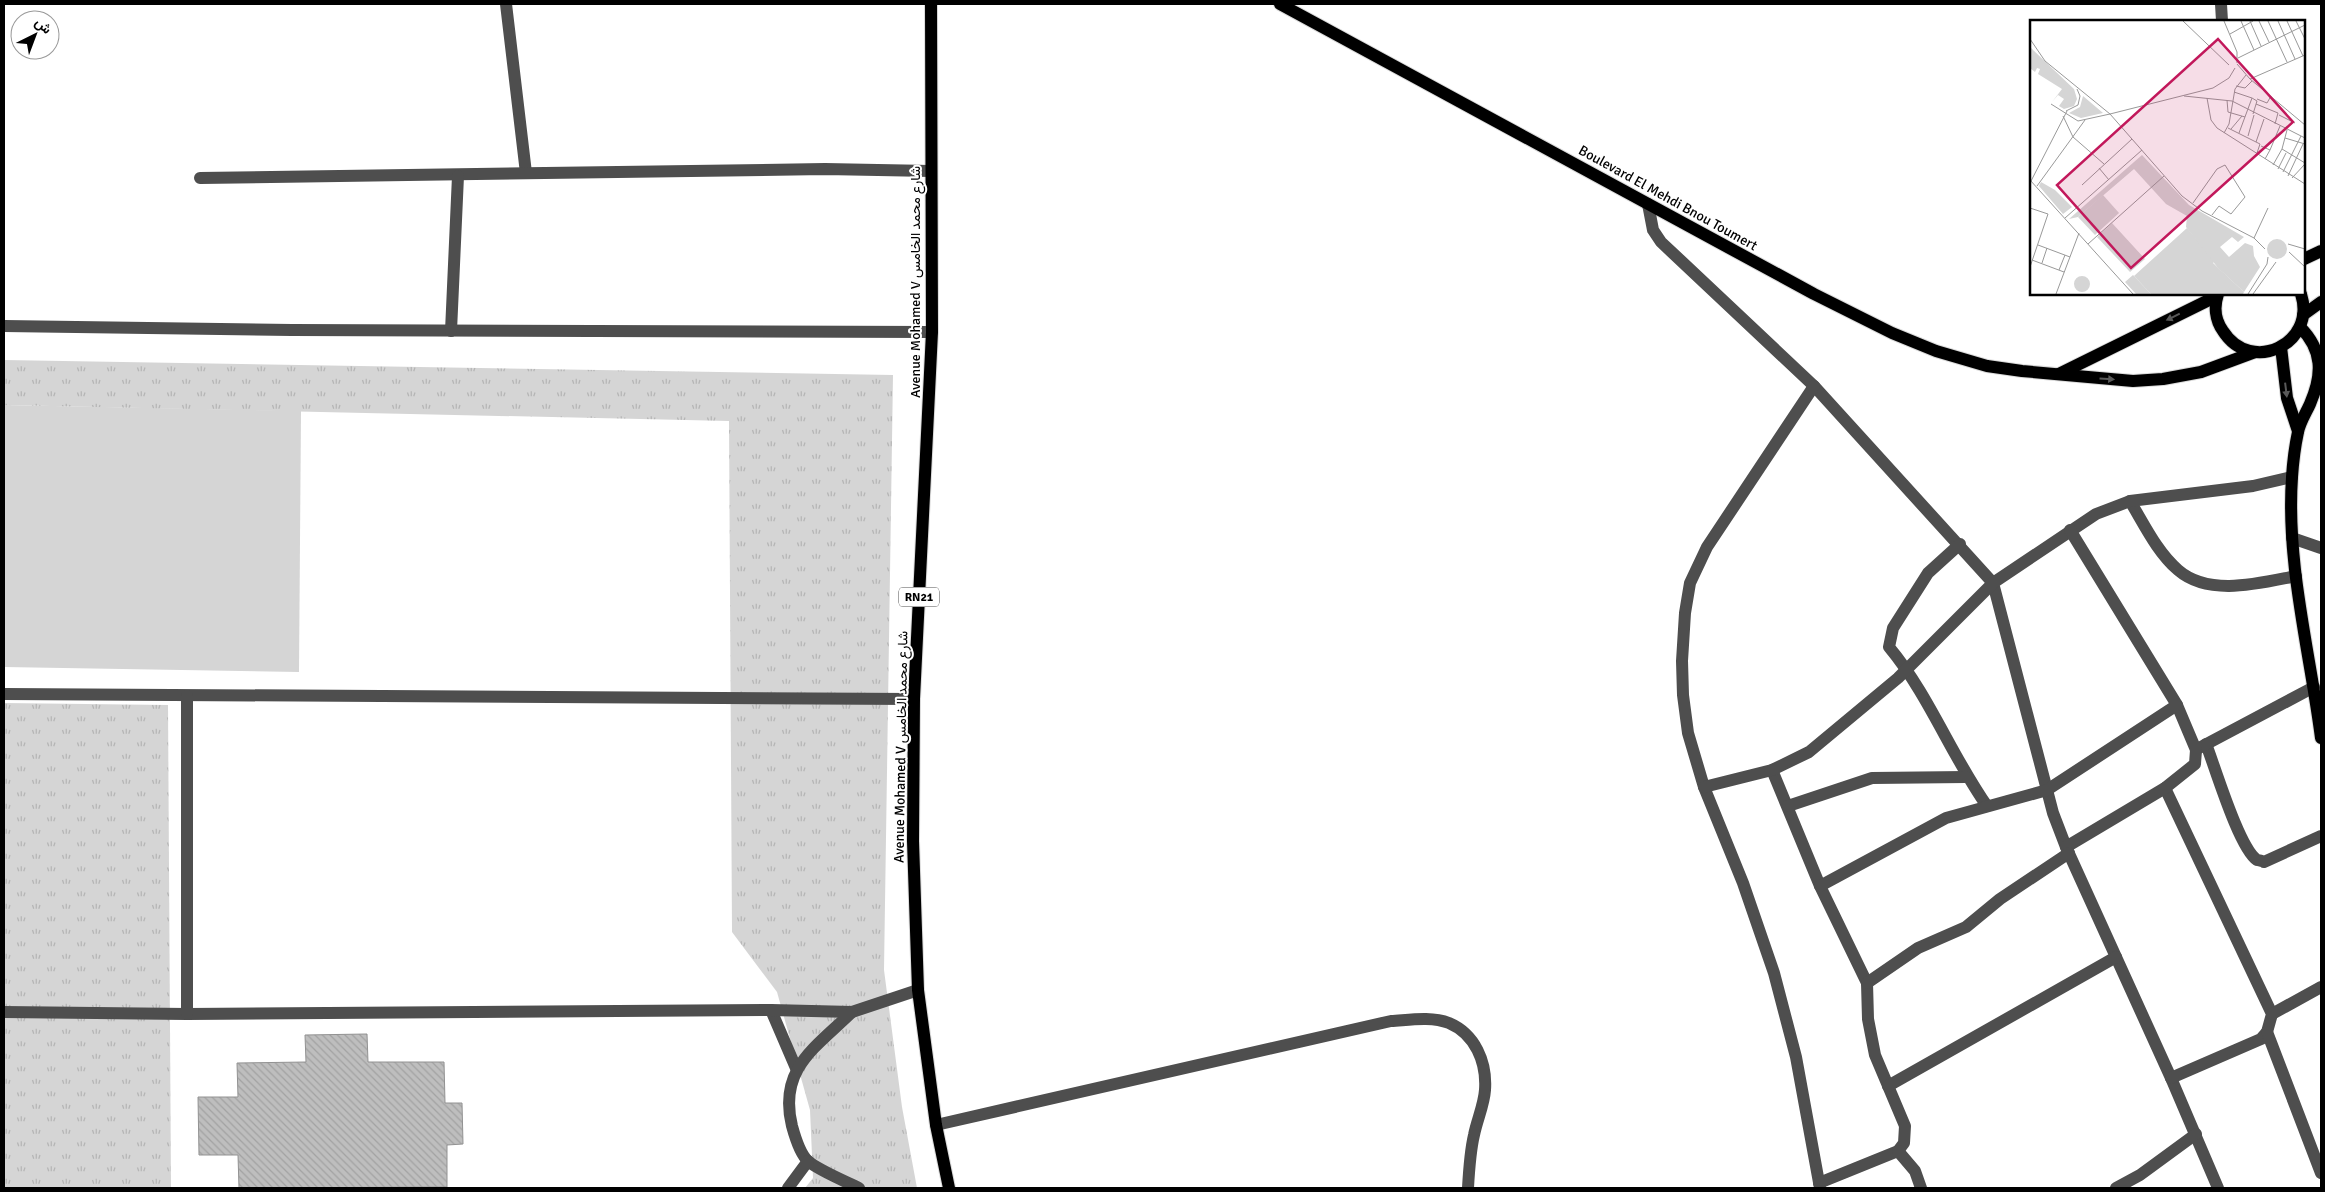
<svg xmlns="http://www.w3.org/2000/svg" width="2325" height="1192" font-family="Signika,Vazirmatn,sans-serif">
<defs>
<pattern id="park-tufts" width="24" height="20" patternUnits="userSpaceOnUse" patternTransform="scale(1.25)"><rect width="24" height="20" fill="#d5d5d5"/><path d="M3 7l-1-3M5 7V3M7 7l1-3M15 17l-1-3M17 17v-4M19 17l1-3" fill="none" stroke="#b5b5b5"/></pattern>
<pattern id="building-back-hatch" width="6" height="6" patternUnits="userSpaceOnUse" patternTransform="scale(1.25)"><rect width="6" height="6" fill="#bebebe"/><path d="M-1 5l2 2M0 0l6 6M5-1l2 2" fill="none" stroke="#a2a2a2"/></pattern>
</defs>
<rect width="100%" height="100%" fill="#fff"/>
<polygon fill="#d5d5d5" points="4,405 301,411 299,672 4,667"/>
<g fill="url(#park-tufts)">
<polygon points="4,360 893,375 884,970 902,1107 917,1188 805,1188 813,1178 810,1110 777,992 732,932 729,421 4,405"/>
<polygon points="4,703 168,705 171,1188 4,1188"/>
</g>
<polygon fill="url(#building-back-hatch)" stroke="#929292" points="367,1034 368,1062 444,1062 445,1103 462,1103 463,1144 447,1145 447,1187 239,1188 238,1155 199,1155 198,1097 238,1097 237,1063 306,1062 305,1035"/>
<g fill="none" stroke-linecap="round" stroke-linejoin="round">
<defs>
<g id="major">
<polyline points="931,4 932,332 914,699 913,841 918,990 936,1125 949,1188"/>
<polyline points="1280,4 1814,294 1892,333 1936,351 1987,366 2022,371 2133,381 2163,379 2201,372 2255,352"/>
<polyline points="2304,259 2321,251"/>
<path d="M2218 294C2214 306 2215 320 2223 331 2251 375 2317 344 2301 294"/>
<polyline points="2303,315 2321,302"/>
<path d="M2300 327C2323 350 2323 374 2310 404 2306 413 2300 422 2298 432 2295 446 2293 462 2292 477 2286 564 2310 652 2321 738"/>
<polyline points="2281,347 2287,398 2298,431"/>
<polyline points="2059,374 2217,296"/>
</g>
</defs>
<use href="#major" stroke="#dbdbdb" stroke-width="14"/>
<g stroke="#4e4e4e" stroke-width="12">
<polyline points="506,4 526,173"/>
<polyline points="2221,4 2222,21"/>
<polyline points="200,178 825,169 931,171"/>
<polyline points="1648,204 1653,230 1661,242 1814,386 1993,583 2053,813 2066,847 2171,1078 2218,1188"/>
<polyline points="4,326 292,330 932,332"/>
<polyline points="451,331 458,176"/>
<polyline points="1814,386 1707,547 1690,583 1685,613 1682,661 1683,695 1688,733 1704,787 1743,883 1774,973 1796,1057 1820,1188"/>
<path d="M2130 501C2144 524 2157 552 2178 570 2209 597 2260 583 2296 576"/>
<polyline points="2292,538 2321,548"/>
<path d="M1960 544 1928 573 1893 628 1889 647C1929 695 1951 755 1987 806"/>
<polyline points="4,694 914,699"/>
<path d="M2206 744C2215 767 2239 848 2257 860 2258 860 2263 861 2264 862L2321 836"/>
<polyline points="2199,748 2314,687"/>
<polyline points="1772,770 1820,886 1867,983 1868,1019 1875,1055 1905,1126 1904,1143 1898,1151 1819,1183"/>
<polyline points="1704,787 1772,770 1809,752 1898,678 1993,583 2096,514 2130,501 2253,486 2292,477"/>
<polyline points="2165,788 2272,1014 2267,1032 2261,1039 2171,1078"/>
<polyline points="1788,806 1872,778 1966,777"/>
<polyline points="2066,847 2165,788 2195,764 2196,750 2177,705"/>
<polyline points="1820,886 1946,818 2047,790 2177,705 2070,530"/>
<polyline points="1867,983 1918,948 1966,927 2000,899 2069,853"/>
<polyline points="771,1010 796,1068"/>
<polyline points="4,1012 187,1014 771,1010 852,1012 918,990"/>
<path d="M852 1012C815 1048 778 1069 792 1126 795 1137 800 1154 808 1161 818 1170 847 1182 859 1188"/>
<polyline points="187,1014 187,696"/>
<polyline points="2272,1014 2321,987"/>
<polyline points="2267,1032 2321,1173"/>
<polyline points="1888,1086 2116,957"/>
<path d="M936 1125 1391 1021C1409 1020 1431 1016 1449 1023 1475 1034 1487 1062 1485 1090 1484 1105 1477 1120 1474 1135 1470 1152 1469 1170 1468 1188"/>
<polyline points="1898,1151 1915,1171 1921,1188"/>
<polyline points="788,1188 808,1161"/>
<polyline points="2116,1188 2140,1175 2196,1134"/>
</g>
<use href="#major" stroke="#000" stroke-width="12"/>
</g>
<defs><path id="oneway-solid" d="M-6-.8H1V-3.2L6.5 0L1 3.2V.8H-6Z" transform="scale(1.25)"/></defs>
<g fill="#595959">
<use href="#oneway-solid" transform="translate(2173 317) rotate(154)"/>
<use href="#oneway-solid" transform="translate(2107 379) rotate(4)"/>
<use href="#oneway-solid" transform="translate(2286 390) rotate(83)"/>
</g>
<g text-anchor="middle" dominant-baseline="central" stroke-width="4" stroke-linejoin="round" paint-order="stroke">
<rect fill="#fff" stroke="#4c4c4c" stroke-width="1" x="899" y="587.5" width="40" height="19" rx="4"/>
<g font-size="12" font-weight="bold" fill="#000">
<text x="919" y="597">RN21</text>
</g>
<g font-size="14" fill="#000" stroke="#fff">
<text transform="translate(1668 198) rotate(29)">Boulevard El Mehdi Bnou Toumert</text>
<text transform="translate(915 282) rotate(-90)">Avenue Mohamed V شارع محمد الخامس</text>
<text transform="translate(901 747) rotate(-89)">Avenue Mohamed V شارع محمد الخامس</text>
</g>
</g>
<g transform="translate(2030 20)">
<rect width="275" height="275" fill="#fff"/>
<path d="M73 175 89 193 65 215 48 197ZM157 208 185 241 183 243 214 272 213 274H121L104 256ZM237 229a10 10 0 1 1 20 0a10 10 0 1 1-20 0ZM44 264a8 8 0 1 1 16 0a8 8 0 1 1-16 0Z" fill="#d5d5d5"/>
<path d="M0 27 44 69 47 79 44 86 34 89 29 86 34 79 28 75 22 82 32 69 8 54 10 49 7 48 5 52 0 48ZM53 76 73 93 51 98 39 93 50 87ZM112 135 159 185 214 217 208 222 202 217 190 227 199 237 215 223 223 226 224 236 230 247 214 272 188 248 156 207 157 196 136 184 104 149 48 197 39 199ZM11 162 25 170 42 187 33 194 9 166ZM82 203 115 239 100 252 67 217ZM103 255 104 256 121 274H106L95 262Z" fill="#d5d5d5"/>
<path fill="none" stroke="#999" stroke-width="1" d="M153 1 199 45M194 1 207 32V43M211 1 224 30M220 1 231 26M229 1 239 22M238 1 257 42M248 1 265 39M257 1 273 36M266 1 275 19M200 14 223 1M0 19 15 41 80 94 152 176 172 191 224 218 235 229M208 38 275 5M207 44 220 59 275 105M220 59 275 35M206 66 215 68 222 61M204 72 222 78 209 113M154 76 202 81 275 118M177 78 181 100 187 108 275 164M222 78 227 81 223 94M227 79 237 83 241 76M197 80 198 92 215 97M21 84 48 101 80 94M226 84 248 93 245 104M36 91 48 85 50 76 47 69M80 94 183 68 199 58 205 48M249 95 265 103M33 96 43 117 74 144M198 108 230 124 227 133M201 109 212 96M257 110 252 129 275 143M194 113 199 104 205 69 216 55M218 116 224 95M255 118 275 124M226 122 234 99M231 126 240 130 235 139M240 130 250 106M243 145 252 129M69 148 79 160M248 149 256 133M253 152 271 116M258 156 273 124M262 158 275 144M0 160 103 274M0 163 37 91M52 165 102 119M7 166 55 100M163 183 187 149 195 145 215 177 201 194 189 186 182 195M0 188 18 194 0 247M35 198 112 130M224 218 238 188M58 224 134 156M258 224 275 229M8 225 40 237M259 232 275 247M2 240 34 252M12 243 17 228M29 250 35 235M26 274 49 213M218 274 237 244 238 237M223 274 246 242"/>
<path fill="#c2185b" fill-opacity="0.15" stroke="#c2185b" stroke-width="2.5" d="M188 19 263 102 101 248 27 165Z"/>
<rect width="275" height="275" fill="none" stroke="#000" stroke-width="2.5"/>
</g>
<rect width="2325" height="1192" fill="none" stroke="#000000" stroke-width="10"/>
<g transform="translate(35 35) rotate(42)"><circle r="24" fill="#ffffff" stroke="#999999"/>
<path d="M0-4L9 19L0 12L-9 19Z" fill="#000000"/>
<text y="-8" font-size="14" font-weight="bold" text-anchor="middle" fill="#000000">ش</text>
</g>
</svg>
